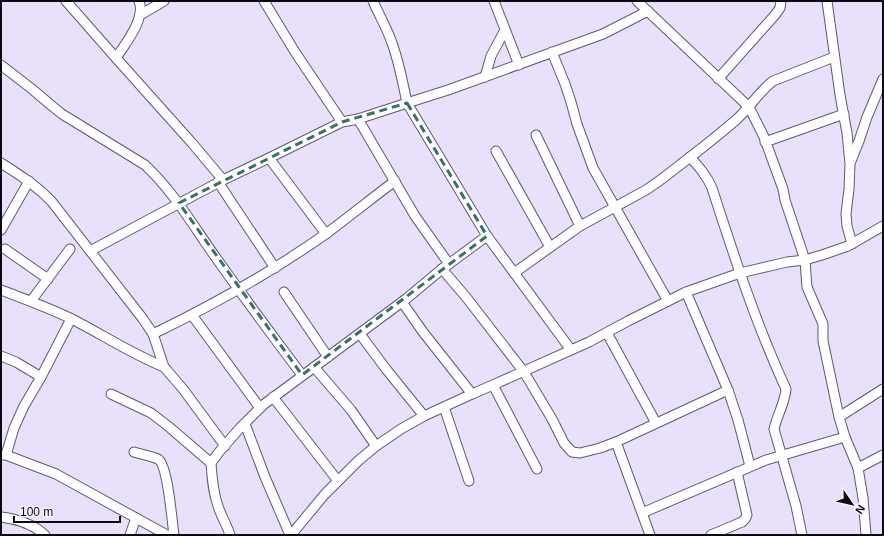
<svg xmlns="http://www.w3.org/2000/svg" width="884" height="536" font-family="Arial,sans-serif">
<rect width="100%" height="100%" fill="#e9e1fc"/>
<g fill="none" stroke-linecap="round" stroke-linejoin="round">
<defs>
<g id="minor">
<polyline points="66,1 116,58 192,143 223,180"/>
<polyline points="264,1 295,52 342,122"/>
<path d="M373 1C379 15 387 28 392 43 399 62 403 83 407 103L487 236 571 350"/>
<polyline points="494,1 519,65"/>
<polyline points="637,1 749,107 764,137 783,189 785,200 805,260 806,274 807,287 823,324 823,341 839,417 845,437 858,468 863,498 866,535"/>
<polyline points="827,1 840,95 847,133 850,164 849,189 846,214 847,226 852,244"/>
<polyline points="140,15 164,1"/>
<polyline points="552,52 565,84 571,102 577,124 593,168 668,301"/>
<path d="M116 58C125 44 146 19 139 1"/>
<path d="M1 65 32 89 52 106 62 114 145 165C175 193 195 229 219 262 246 300 274 338 302 375"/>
<polyline points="485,77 491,56 505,30"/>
<polyline points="718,79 775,15 780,8 781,1"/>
<polyline points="358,119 415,216 449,264"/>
<polyline points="536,135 580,226"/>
<polyline points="765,142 844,114"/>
<polyline points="496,151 550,247"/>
<path d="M690 157C699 167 707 176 712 188 734 256 756 324 786 389 785 403 777 415 774 429L796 506 802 535"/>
<polyline points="269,158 326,234"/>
<polyline points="851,161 859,141 867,117 883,79"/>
<path d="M1 163C20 175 37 186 52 202L143 319 153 334 164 367 183 389 225 446"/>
<polyline points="218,182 275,268"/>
<polyline points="1,230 29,181"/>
<polyline points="5,249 48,279"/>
<polyline points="90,251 223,180 269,158 342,122 358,119 407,103 448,90 603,34 648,11"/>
<polyline points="442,269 466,297 524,372 552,419 564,443 572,452 580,453 600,448 616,442 728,390"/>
<path d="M514 273 580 226 615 207 646 190 659 181C685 161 712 141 737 119 750 107 759 92 773 81L834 57"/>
<path d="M1 290C25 299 49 308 72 319 103 335 132 354 164 367"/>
<polyline points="284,292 328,357"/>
<polyline points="686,292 728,390 738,420 750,466"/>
<polyline points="31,301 70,249"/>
<polyline points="402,302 423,332 472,394"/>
<polyline points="192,315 260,408"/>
<polyline points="607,333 656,423"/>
<path d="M153 334C213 305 272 272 327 233 350 216 372 198 395 181"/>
<polyline points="360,334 386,369 424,416"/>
<polyline points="1,356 16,362 41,377"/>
<polyline points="314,367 351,410 376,446"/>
<polyline points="493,385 537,469"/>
<polyline points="111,394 151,413 168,426 211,463"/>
<polyline points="273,397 338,481"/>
<polyline points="444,407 469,481"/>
<polyline points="839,417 883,389"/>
<polyline points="245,424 265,477 290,535"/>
<polyline points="616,442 650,535"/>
<path d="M134 452C140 454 152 456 158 459 168 465 172 522 174 535"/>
<polyline points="1,455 6,455 56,474 167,535"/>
<polyline points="6,455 14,428 24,406 41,377 71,319"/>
<polyline points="858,468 883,455"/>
<polyline points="642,513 766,460 845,437"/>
<path d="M1 517C17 519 33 524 45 535"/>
<polyline points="130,535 136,518"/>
<path d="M230 535C227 525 221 516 218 506 213 492 212 478 211 463L219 452 240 428 263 405 406 299 442 269 487 236"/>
<polyline points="291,535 325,494 358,461 376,446 401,429 424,416 472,394 493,385 589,342 628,321 686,292 740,273 787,262 805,260 822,255 848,246 883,226"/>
<polyline points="711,535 742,522 745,519 747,515 737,472"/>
</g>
</defs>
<use href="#minor" stroke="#605774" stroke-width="11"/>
<use href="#minor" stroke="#fff" stroke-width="9"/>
</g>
<path fill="none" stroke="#347463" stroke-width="3" stroke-dasharray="8 5" stroke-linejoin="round" d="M407 103 487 236 302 375 179 203 342 122Z"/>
<rect width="884" height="536" fill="none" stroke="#0c0914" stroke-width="4"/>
<g transform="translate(852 504) rotate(124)" stroke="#f5f1ff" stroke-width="3" paint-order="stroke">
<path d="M0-3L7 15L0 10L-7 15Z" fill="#0c0914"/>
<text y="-6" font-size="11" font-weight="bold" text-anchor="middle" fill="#0c0914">N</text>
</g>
<path d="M14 516v6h106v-6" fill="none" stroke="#0c0914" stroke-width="2"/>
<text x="20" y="516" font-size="12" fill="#0c0914" stroke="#f5f1ff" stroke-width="3" paint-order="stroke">100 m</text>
</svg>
